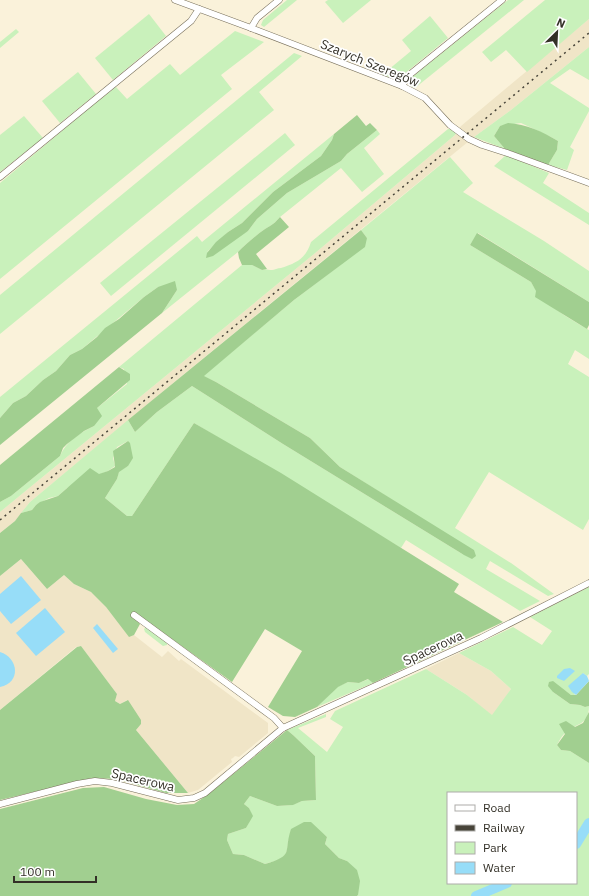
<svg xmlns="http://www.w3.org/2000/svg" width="589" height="896" font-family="'IBM Plex Sans',sans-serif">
<rect width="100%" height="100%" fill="#faf2da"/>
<g fill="#f0e5c7">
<polygon points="589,19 589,47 511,110 474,137 184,374 30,502 15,521 0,533 0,512 314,254 455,135 461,126"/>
<polygon points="21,559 47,589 64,575 74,584 91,592 106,607 129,636 134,635 162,657 168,651 179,661 181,659 268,723 268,733 239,757 235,756 233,758 231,759 232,762 198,790 188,793 136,730 141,724 127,700 120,704 115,701 117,694 81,646 76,647 0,710 0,576"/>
<polygon points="459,653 491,671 511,689 492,716 467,695 426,669"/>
</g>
<g fill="#c9f1bb" fill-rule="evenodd">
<polygon points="287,0 297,0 264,27 261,25 263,20"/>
<polygon points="328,0 371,0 343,23 325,2"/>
<polygon points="508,0 524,0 415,88 411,86 410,82 411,78"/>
<polygon points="545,0 589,0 589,19 527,72 506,50 491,62 482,52"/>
<polygon points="149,14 166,36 113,80 95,58"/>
<polygon points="430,16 448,38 398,79 382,75 411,51 402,40"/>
<polygon points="16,29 19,32 0,48 0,42"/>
<polygon points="235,31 264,42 221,75 232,89 0,279 0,183 88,109 116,87 127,99 170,64 180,75"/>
<polygon points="589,47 589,80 570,69 550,83 589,108 589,111 570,147 574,150 567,170 548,165 557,150 558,141 551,137 521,123 500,126 494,136 505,149 474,137 511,110"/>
<polygon points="294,53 302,56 259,92 274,110 0,334 0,295"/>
<polygon points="78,72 96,94 60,123 42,101"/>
<polygon points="24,116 43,138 0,172 0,135"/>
<path d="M448 129H451L456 133 455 135 314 254 0 512V502L11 496 60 456C66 441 80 433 94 426L97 408 127 384 124 369 119 367 242 265H252L262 270C266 269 268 270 272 270 274 270 278 268 281 268 297 263 306 258 311 242Z"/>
<path d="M377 130 380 134 364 148 384 174 362 192 341 168 280 217C275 223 272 225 265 229 255 236 246 244 238 252L162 313 177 290 158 287 144 297 82 349 70 355 56 371 43 380 26 396 13 403 0 418V397L197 236 202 242 334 134 332 140 321 156 273 192 242 223 228 232 207 252 248 231 257 219 287 193 341 161 347 154Z"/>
<polygon points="285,133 295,145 111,296 100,283"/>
<polygon points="506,155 549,173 543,183 589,213 589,225 494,166"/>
<path d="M450 157 473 183 463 192 544 241 589 271V302L478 233 470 245 531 282C544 305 567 317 589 330V359L575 350 568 364 589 377V519L583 530 489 472 455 528 511 563 554 594 548 596 490 561 486 569 540 601 520 611 406 540 401 548 194 423 132 516H127L105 498 117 479 119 471 128 466V441L117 447 113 458 115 466 108 471 67 488 58 496 49 498 36 505 32 510 21 513 30 502 128 420 135 432 157 412 192 386 283 444 464 555 394 501 340 467 310 438 216 382 203 376 294 300 339 266 367 238 361 230Z"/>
<path d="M589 587V674L587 676 583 673 574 694 576 695H571L564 690 553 692 570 704 580 705 585 707 589 706C589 726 575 723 564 734 561 737 559 741 557 745L561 750 570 751 589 763V896H357L358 895 347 861 339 858 325 844 327 837 321 832 288 840C288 859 282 859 265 864L244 855 233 854 227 840 228 834 246 828 252 816 249 808 244 804 250 796 277 806 292 805 302 801 316 800 315 756 293 735 287 730 326 714V717L298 728 327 752 343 727 330 719 335 711 426 669 467 695 492 715 511 689 491 671 459 653 513 627 542 645 552 631 530 617ZM448 793H576V883H448Z"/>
<polygon points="146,627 167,642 167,645 163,646 145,632 144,629"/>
<polygon points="369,679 373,683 317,707 337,687 348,682 359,683"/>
</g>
<g fill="#a1cf90">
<polygon points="357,115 366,126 370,123 377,130 347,154 341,161 287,193 257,219 248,231 213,256 206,258 207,253 216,242 228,232 242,223 273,192 321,156 332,140 334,134"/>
<path d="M508 123C526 124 543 132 558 141L557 150 548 165 505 149 494 136 500 126Z"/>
<path d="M280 217 289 227 256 254 267 269 262 270 252 265H242L239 258 238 252C246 244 255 236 265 229 272 225 275 223 280 217Z"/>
<polygon points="361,230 367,238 365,247 294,300 204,376 216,382 310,438 340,467 474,550 476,556 472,559 464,555 283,444 192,386 157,412 135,432 128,420"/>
<polygon points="477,233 589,302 589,325 587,329 535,297 536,291 531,282 470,245"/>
<polygon points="175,281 177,290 162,313 0,445 0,418 13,403 26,396 43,380 56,371 70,355 82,349 97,337 105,328 119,319 144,297 158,287"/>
<polygon points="119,367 130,374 130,380 97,408 102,416 94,426 84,431 67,444 63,448 60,456 11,496 0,502 0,465"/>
<polygon points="194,423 281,473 459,584 454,592 503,622 373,683 368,679 359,683 348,682 338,687 317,707 295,717 283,716 268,707 302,651 265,629 232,682 137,614 133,616 140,624 134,635 129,637 106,607 91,592 74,584 64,575 47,589 21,559 0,576 0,533 15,521 21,513 32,510 36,505 40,502 58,496 90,468 99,474 108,471 115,467 113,451 128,441 130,443 133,458 128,466 119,472 117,479 105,498 127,516 132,516"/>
<polygon points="81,646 117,694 115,701 120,704 128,700 141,720 141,724 136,730 188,793 166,793 116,779 92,778 0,800 0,710 77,647"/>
<polygon points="553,681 571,695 576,695 589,681 589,706 585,707 580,705 570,704 553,692 548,686 549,682"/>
<polygon points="589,712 589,763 570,751 561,750 557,745 565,734 559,724 566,721 575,727 583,723"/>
<path d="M287 730 293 735 315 756 316 800 302 801 293 805 277 806 250 796 244 804 249 808 253 816 246 828 228 834 227 840 233 854 244 855 265 864C295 855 283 853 291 829L304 822H311L327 837 325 844 339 858 347 861 357 870 360 881 358 895 357 896H0V809L83 788 104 787 146 799 177 805 194 804 210 793Z"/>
</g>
<g fill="#97ddf8">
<polygon points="21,576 41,600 11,624 0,611 0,594"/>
<polygon points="45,608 65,632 36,656 16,633"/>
<polygon points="97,624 118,649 113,653 93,628"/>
<path d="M0 652C19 658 21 683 0 687Z"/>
<polygon points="570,668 575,671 564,681 557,678 557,676 564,669"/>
<polygon points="583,673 587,676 589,681 576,695 572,692 568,686"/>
</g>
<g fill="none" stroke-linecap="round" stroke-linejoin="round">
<g stroke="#97ddf8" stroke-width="10">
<polyline points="576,844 589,823"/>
<polyline points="476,896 507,883"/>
</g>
<defs>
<g id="street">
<polyline points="175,0 251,28 402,86 425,98 450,125 469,139 482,145 510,154 589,183"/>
<polyline points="251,28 257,18 279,0"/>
<polyline points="402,86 408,76 502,0"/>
<polyline points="0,177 191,21 199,9"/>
<polyline points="134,615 274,718 283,728"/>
<polyline points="0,804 77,784 95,781 112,783 178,800 194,798 205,793 283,728 481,638 589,583"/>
</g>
</defs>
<use href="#street" stroke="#776f5a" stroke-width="7"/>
<use href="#street" stroke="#fff" stroke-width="6"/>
<polyline stroke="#474439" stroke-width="1.5" stroke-dasharray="2 4" stroke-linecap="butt" points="0,520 589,33"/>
</g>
<g text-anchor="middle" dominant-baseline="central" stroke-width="3.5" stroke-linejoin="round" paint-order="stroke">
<g font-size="13" fill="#333027" stroke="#fff">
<text transform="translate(370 63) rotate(22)">Szarych Szeregów</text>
<text transform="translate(433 648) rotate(-25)">Spacerowa</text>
<text transform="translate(143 780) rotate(13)">Spacerowa</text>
</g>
</g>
<rect x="447" y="792" width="130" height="92" fill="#ffffff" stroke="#adaca9"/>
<rect x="455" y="805" width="20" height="6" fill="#ffffff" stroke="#adaca9"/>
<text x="483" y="812" font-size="12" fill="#333027">Road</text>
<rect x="455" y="825" width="20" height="6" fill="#474439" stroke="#adaca9"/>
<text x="483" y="832" font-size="12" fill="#333027">Railway</text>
<rect x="455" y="842" width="20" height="12" fill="#c9f1bb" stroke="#adaca9"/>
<text x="483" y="852" font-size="12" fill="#333027">Park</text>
<rect x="455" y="862" width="20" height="12" fill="#97ddf8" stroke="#adaca9"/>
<text x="483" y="872" font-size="12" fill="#333027">Water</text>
<g transform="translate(557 32) rotate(24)" stroke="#ffffff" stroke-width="3" paint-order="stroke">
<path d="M0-3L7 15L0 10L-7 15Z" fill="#333027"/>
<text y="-6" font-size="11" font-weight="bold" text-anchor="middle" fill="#333027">N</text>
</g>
<path d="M14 876v6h82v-6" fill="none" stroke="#333027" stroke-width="2"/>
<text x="20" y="876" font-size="12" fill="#333027" stroke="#ffffff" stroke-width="3" paint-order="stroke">100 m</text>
</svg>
